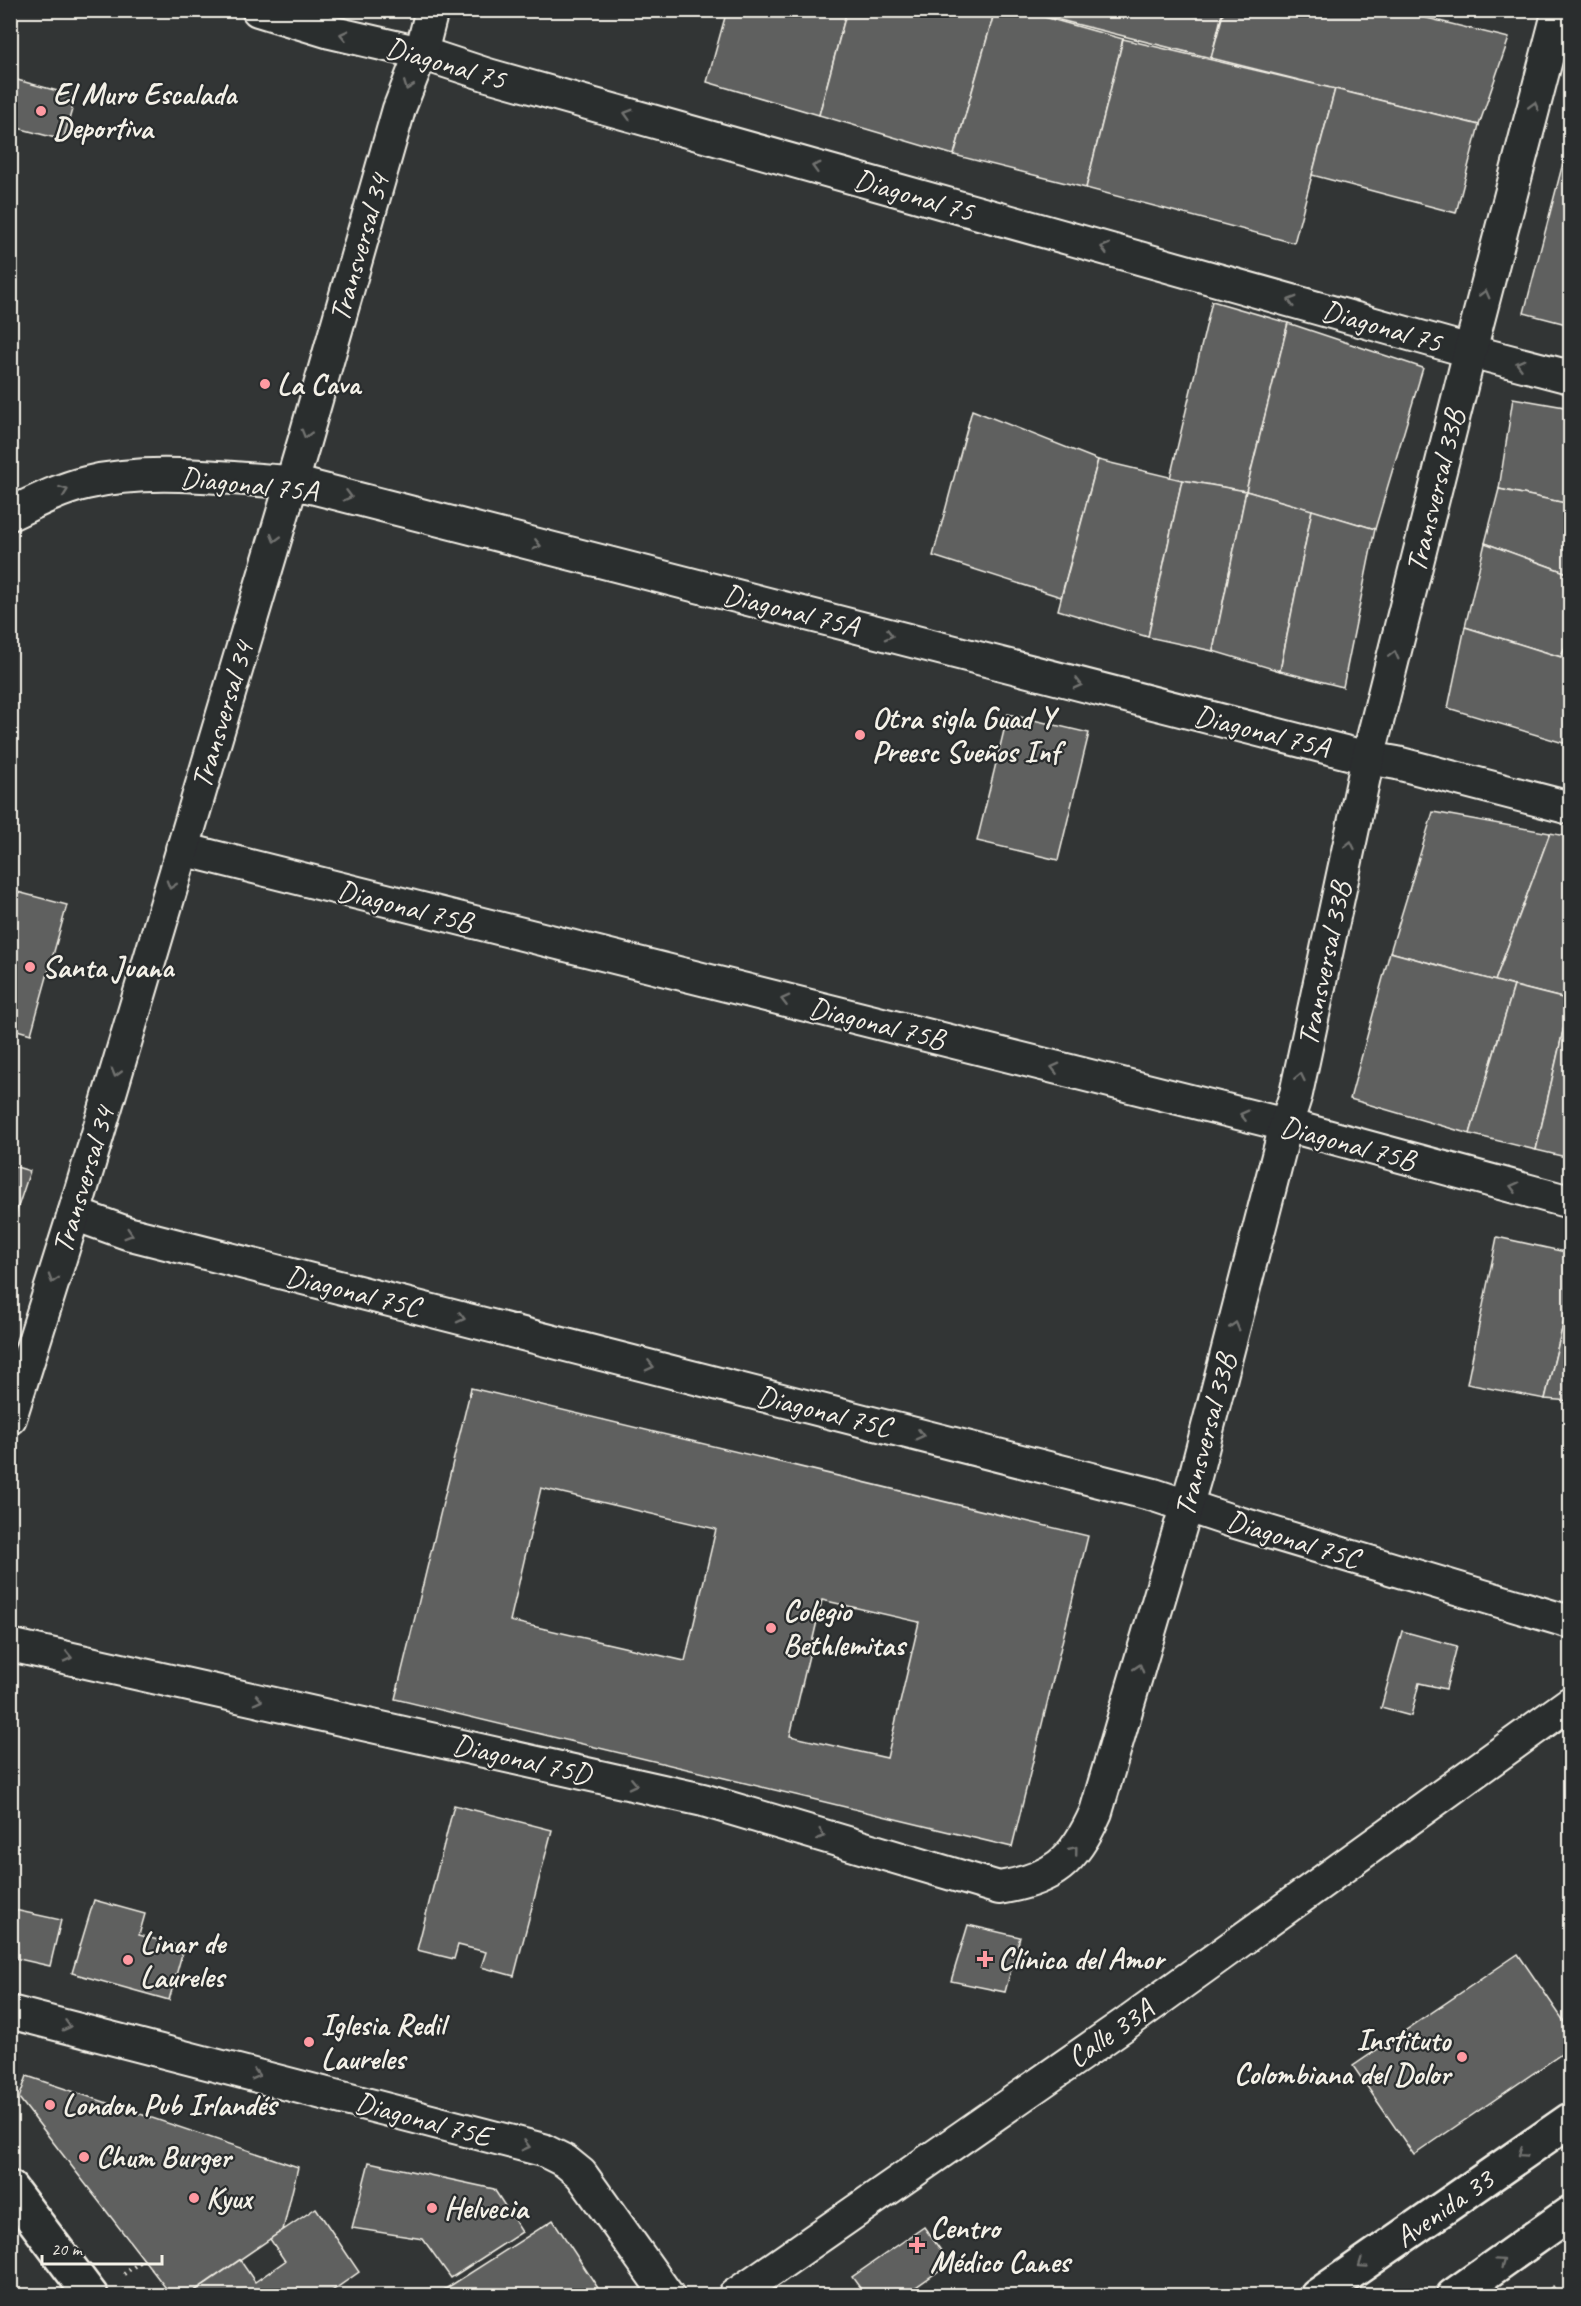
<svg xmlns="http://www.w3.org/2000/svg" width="1581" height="2306" font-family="Caveat,sans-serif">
<rect width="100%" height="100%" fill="#323535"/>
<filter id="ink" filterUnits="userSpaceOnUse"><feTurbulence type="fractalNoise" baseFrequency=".0167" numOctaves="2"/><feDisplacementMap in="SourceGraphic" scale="12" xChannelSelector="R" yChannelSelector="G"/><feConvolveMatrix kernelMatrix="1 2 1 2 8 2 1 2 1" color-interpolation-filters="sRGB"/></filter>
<g filter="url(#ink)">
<g fill="#5f605f" stroke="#f4f1e8" stroke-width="1.5" fill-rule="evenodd">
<polygon points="727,10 847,10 819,115 707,82"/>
<polygon points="847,10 995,10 954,155 819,115"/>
<polygon points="995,10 1019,10 1123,39 1086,188 954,155"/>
<polygon points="1020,10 1223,10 1211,58"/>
<polygon points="1224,10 1394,10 1509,38 1479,125 1211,58"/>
<polygon points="1123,39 1335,89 1294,243 1086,188"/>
<polygon points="10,78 76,96 63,140 10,126"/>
<polygon points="1335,89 1479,125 1456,213 1312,175"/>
<polygon points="1570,136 1570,325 1524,313"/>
<polygon points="1212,301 1288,323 1246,491 1170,478"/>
<polygon points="1288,323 1423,368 1375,529 1246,491"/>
<polygon points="1513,398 1570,408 1570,504 1499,489"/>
<polygon points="972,410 1098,460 1061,597 933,556"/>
<polygon points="1098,460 1182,480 1148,637 1058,610"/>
<polygon points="1182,480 1246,491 1213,651 1148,637"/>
<polygon points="1499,489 1570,504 1570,574 1485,543"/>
<polygon points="1246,491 1312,510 1280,671 1213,651"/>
<polygon points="1312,510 1375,529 1343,687 1280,671"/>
<polygon points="1485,543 1570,574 1570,646 1566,645 1561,657 1465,627"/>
<polygon points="1465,627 1561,657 1566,645 1570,646 1570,745 1448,708"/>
<polygon points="1008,714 1089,733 1058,860 977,841"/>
<polygon points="1433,812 1550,833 1495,981 1390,952"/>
<polygon points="1550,833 1570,837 1570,1000 1495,981"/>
<polygon points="10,890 67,905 31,1034 10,1028"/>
<polygon points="1390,952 1514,986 1470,1134 1350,1099"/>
<polygon points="1514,986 1570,1000 1536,1150 1470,1134"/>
<polygon points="1570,1000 1570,1158 1536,1150"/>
<polygon points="10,1165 30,1171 10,1231"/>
<polygon points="1497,1237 1570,1253 1570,1296 1545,1399 1467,1384"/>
<polygon points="1570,1296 1570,1401 1545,1399"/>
<path d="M471 1388 1088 1536 1012 1847 395 1699ZM541 1488 716 1529 685 1661 510 1621ZM822 1600 919 1622 887 1758 790 1736Z"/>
<polygon points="1402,1631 1457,1646 1446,1689 1419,1683 1411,1716 1381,1708"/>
<polygon points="454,1805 552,1830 514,1976 481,1967 486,1952 458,1945 454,1959 417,1950"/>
<polygon points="94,1900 145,1914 139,1935 184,1947 169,2000 72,1973"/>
<polygon points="10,1909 61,1920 50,1966 10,1957"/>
<polygon points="968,1925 1020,1937 1005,1992 951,1981"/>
<polygon points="1518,1954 1570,2030 1570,2048 1414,2155 1353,2066"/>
<polygon points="27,2076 298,2167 283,2230 187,2296 172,2296 19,2098"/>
<polygon points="369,2162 494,2189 522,2232 451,2278 423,2239 352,2228"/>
<polygon points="316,2208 359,2272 325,2296 194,2296 192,2293 240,2260 255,2282 285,2261 270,2239"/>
<polygon points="553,2220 598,2288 586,2296 441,2296 439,2293"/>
<polygon points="924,2227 950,2263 903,2296 866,2296 852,2277"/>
<polygon points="1553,2286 1558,2294 1569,2286 1570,2296 1540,2296"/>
</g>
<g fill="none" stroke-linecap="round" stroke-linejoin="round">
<defs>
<g id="street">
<polyline points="258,10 330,32 421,53 488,75 1470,351 1570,377"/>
<path d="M10 514C35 502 60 489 86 483 154 467 224 479 292 482L1368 758 1397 763 1570 808"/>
<polyline points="182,849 1286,1125 1570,1202"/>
<polyline points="74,1214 127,1233 1154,1495 1229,1520 1570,1622"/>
<polyline points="10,1418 74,1214 304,442 399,109 421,53 432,10"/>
<path d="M10 1645 703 1800 999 1888C1053 1879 1074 1862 1096 1812L1195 1477 1286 1125 1296 1094 1368 758 1470 351 1559 10"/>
<polyline points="10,2012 543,2150 565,2161 581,2174 668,2296"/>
<polyline points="734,2296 1125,2024 1570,1703"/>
</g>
<polyline id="secondary" points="10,2188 91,2296"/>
<g id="primary">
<polyline points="1317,2296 1570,2120"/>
<polyline points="1453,2296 1570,2213"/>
</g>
</defs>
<use href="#street" stroke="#f4f1e8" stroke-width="36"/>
<use href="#secondary" stroke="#f4f1e8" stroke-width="38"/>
<use href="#primary" stroke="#f4f1e8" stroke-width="38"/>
<polyline stroke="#f4f1e8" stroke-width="4" stroke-dasharray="1.5 4.5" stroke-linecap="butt" points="124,2274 144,2259"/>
<use href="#street" stroke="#2a2d2e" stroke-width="32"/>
<use href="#secondary" stroke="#2a2d2e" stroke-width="33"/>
<use href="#primary" stroke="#2a2d2e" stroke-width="33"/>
</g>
<defs><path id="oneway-chevron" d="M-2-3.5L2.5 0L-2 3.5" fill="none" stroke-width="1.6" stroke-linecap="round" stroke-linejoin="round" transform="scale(1.5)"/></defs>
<g stroke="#71726f">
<use href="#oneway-chevron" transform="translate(344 35) rotate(-167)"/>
<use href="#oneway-chevron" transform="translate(408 86) rotate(111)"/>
<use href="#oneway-chevron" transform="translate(1534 106) rotate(-75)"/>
<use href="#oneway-chevron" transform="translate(628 114) rotate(-164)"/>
<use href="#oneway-chevron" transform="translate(816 167) rotate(-164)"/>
<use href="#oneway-chevron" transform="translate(1105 248) rotate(-164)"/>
<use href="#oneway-chevron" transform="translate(1485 294) rotate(-75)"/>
<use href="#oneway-chevron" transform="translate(1292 301) rotate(-164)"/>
<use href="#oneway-chevron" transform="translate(1520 364) rotate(-165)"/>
<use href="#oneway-chevron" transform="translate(306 434) rotate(106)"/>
<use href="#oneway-chevron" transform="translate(64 491) rotate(-20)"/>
<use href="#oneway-chevron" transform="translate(348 496) rotate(15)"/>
<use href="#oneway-chevron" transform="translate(275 538) rotate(106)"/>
<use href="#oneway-chevron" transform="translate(537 545) rotate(14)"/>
<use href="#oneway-chevron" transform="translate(889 635) rotate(14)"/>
<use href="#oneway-chevron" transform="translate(1394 655) rotate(-76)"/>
<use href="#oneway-chevron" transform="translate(1078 684) rotate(14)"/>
<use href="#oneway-chevron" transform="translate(1350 845) rotate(-78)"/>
<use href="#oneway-chevron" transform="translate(171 885) rotate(107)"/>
<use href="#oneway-chevron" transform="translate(785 1000) rotate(-166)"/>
<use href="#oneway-chevron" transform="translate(1055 1068) rotate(-166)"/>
<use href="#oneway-chevron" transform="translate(116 1073) rotate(106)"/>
<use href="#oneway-chevron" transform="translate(1300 1077) rotate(-78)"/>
<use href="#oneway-chevron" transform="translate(1244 1115) rotate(-166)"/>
<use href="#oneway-chevron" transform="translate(1514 1187) rotate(-165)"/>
<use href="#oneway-chevron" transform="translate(129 1234) rotate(17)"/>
<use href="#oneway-chevron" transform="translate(53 1279) rotate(107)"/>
<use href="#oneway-chevron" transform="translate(461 1318) rotate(14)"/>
<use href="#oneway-chevron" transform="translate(1235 1326) rotate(-75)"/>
<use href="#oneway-chevron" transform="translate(650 1366) rotate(14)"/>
<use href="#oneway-chevron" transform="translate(920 1435) rotate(14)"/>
<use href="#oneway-chevron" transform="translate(68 1657) rotate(13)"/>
<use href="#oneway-chevron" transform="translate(1139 1668) rotate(-73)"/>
<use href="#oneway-chevron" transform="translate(258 1700) rotate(13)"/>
<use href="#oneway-chevron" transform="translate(633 1784) rotate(13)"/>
<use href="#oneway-chevron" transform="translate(821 1835) rotate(17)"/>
<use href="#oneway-chevron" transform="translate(1074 1850) rotate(-51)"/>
<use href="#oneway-chevron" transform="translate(67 2026) rotate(15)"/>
<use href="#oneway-chevron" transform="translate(256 2075) rotate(15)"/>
<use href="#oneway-chevron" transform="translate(526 2146) rotate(15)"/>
<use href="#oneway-chevron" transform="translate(1522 2153) rotate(145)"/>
<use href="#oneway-chevron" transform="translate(1501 2262) rotate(-35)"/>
<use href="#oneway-chevron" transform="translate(1362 2264) rotate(145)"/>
</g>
</g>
<g fill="#ff9aa2" stroke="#2a2d2e" stroke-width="2">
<circle cx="41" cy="111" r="6"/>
<circle cx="265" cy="384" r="6"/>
<circle cx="860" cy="735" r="6"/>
<circle cx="30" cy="967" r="6"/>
<circle cx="771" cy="1628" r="6"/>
<path d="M982 1950h6v6h6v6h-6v6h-6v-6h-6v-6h6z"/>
<circle cx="128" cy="1960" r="6"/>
<circle cx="309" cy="2042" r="6"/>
<circle cx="1462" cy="2057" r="6"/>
<circle cx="50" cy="2105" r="6"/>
<circle cx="84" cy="2157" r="6"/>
<circle cx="194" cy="2198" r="6"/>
<circle cx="432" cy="2208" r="6"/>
<path d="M914 2236h6v6h6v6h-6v6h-6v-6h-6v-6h6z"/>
</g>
<g text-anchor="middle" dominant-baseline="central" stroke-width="4.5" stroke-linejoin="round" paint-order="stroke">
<g font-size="30" fill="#f4f1e8" stroke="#2a2d2e">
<text transform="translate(446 63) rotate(16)">Diagonal 75</text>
<text transform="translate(914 195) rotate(16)">Diagonal 75</text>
<text transform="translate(359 248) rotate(-74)">Transversal 34</text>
<text transform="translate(1382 326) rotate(16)">Diagonal 75</text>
<text transform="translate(249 484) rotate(6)">Diagonal 75A</text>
<text transform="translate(1435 491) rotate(-76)">Transversal 33B</text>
<text transform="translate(791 610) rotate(14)">Diagonal 75A</text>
<text transform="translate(222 715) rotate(-73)">Transversal 34</text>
<text transform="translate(1262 731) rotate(14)">Diagonal 75A</text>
<text transform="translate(405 906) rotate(14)">Diagonal 75B</text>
<text transform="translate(1324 964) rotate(-78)">Transversal 33B</text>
<text transform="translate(877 1023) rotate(14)">Diagonal 75B</text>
<text transform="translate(1348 1143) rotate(15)">Diagonal 75B</text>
<text transform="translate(83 1180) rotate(-73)">Transversal 34</text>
<text transform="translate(353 1291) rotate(14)">Diagonal 75C</text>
<text transform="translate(824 1411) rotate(14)">Diagonal 75C</text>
<text transform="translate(1205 1435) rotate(-75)">Transversal 33B</text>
<text transform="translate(1293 1539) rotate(17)">Diagonal 75C</text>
<text transform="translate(522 1759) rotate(13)">Diagonal 75D</text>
<text transform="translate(1110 2033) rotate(-35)">Calle 33A</text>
<text transform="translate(423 2119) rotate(15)">Diagonal 75E</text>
<text transform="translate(1444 2208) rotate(-35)">Avenida 33</text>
</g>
<g font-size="30" font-weight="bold" fill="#f4f1e8" stroke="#2a2d2e" text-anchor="start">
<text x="53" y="94">El Muro Escalada<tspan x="53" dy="34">Deportiva</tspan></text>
<text x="277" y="384">La Cava</text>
<text x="872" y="718">Otra sigla Guad Y<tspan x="872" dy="34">Preesc Sueños Inf</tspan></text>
<text x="42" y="967">Santa Juana</text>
<text x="783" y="1611">Colegio<tspan x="783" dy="34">Bethlemitas</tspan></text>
<text x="140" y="1943">Linar de<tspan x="140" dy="34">Laureles</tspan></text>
<text x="998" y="1959">Clínica del Amor</text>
<text x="321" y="2025">Iglesia Redil<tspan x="321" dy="34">Laureles</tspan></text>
<text x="1450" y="2040" text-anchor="end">Instituto<tspan x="1450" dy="34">Colombiana del Dolor</tspan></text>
<text x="62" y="2105">London Pub Irlandés</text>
<text x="96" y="2157">Chum Burger</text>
<text x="206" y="2198">Kyux</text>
<text x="444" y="2208">Helvecia</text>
<text x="930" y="2228">Centro<tspan x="930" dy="34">Médico Canes</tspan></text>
</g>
</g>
<rect width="1581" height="2306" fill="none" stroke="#2a2d2e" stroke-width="36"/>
<rect x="18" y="18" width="1545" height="2270" fill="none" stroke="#f4f1e8" stroke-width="2" filter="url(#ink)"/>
<path d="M42 2255v9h120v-9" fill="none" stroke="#f4f1e8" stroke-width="3"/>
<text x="51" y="2255" font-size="18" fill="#f4f1e8" stroke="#2a2d2e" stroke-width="4.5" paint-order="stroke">20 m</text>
</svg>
